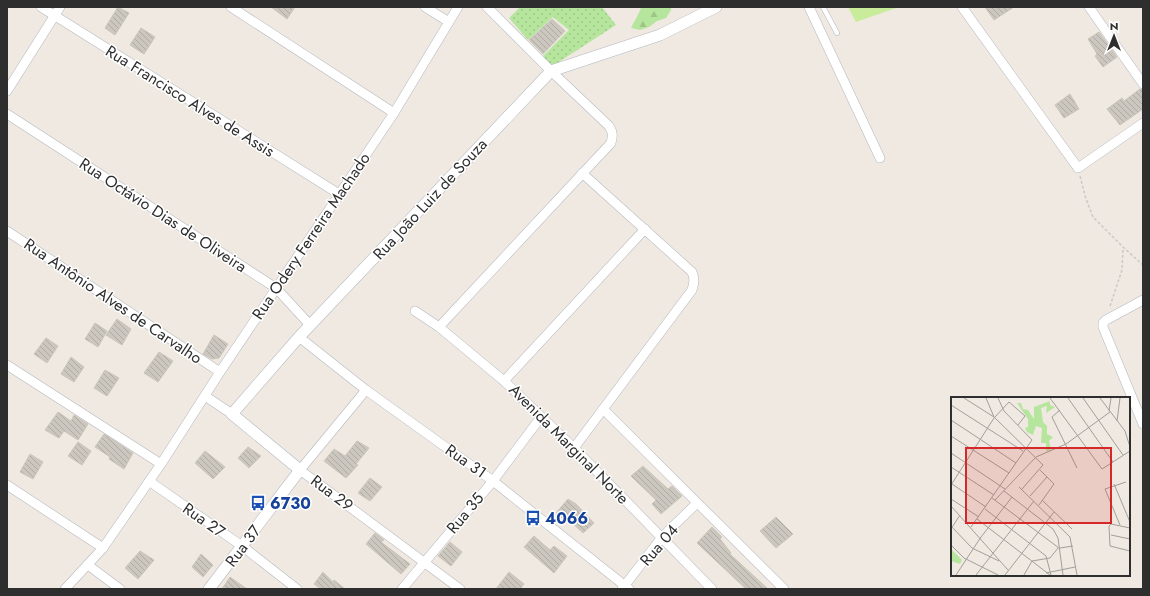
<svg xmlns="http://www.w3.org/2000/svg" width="1150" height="596" font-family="Jost,sans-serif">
<defs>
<pattern id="grass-dots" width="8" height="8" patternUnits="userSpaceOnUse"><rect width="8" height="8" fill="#b6e59e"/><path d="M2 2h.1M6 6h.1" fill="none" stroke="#9dc588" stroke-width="1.8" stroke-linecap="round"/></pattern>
<pattern id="forest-firs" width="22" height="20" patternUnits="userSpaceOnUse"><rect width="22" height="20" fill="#b6e59e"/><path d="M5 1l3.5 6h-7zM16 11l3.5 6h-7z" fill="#9dc588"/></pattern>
<pattern id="building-back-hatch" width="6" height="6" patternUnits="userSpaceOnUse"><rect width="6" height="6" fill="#cbc7bf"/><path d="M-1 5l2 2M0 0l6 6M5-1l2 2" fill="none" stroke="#afaba4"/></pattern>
</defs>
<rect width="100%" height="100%" fill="#efe9e1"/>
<polygon fill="url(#grass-dots)" points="520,7 602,7 616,25 551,67 542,57 569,30 553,17 528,40 509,18"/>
<path fill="url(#forest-firs)" d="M641 7H671V10L666 18 657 21 649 27 640 30 631 28C634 21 639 15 641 7Z"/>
<polygon fill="#c9ec9a" points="848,7 899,7 856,22"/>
<g fill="url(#building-back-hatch)" stroke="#cbc5ba">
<polygon points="118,7 129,13 115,35 105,28"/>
<polygon points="271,7 295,7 287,19"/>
<polygon points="985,7 1014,7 994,20"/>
<polygon points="552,19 565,31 543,54 529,40"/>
<polygon points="141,28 155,37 144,54 130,45"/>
<polygon points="1099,32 1117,57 1103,67 1095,56 1097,54 1088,39"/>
<polygon points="1140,89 1143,90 1143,109 1120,125 1107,109 1122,98 1124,101"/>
<polygon points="1070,94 1079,109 1064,118 1055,105"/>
<polygon points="117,319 131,329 122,345 106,335"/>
<polygon points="95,323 107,331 98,347 85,339"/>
<polygon points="214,335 228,344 219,358 212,359 203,354"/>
<polygon points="46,338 58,346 47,363 34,354"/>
<polygon points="159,352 173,361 158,382 144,373"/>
<polygon points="71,357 84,367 74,382 61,374"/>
<polygon points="105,370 119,378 107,396 94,388"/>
<polygon points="58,412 71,421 74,415 88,424 78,440 64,431 59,438 45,430"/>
<polygon points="104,434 133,453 124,469 109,459 110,457 95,447"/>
<polygon points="357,441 369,448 356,464 358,465 346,478 324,461 334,449 345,456"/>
<polygon points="78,442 91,451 82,465 68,456"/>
<polygon points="248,447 261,456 249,468 238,458"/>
<polygon points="205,451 225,467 213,479 195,463"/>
<polygon points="30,454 43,462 33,479 20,472"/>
<polygon points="643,466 668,489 672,486 682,496 661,514 652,504 656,500 631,476"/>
<polygon points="370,478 382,487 370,501 358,493"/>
<polygon points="568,499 576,504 594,523 583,533 568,519 566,521 556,513"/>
<polygon points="776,517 793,534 776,548 760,531"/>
<polygon points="712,527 722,537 720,539 731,553 730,554 768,589 746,589 697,543"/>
<polygon points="375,533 384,540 381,542 410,564 401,574 366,544"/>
<polygon points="534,536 550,550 554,546 567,556 554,573 524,547"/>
<polygon points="450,542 462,552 451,566 438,556"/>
<polygon points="140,551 154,560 138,579 125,568"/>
<polygon points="201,554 213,565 203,577 192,567"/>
<polygon points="323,572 333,582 334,580 345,589 321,589 314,584"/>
<polygon points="509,572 524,584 520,589 496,589"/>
<polygon points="230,577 247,589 222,589"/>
</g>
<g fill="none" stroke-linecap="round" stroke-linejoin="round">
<defs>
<polyline id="service" points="823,7 837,33"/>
<g id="minor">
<polyline points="41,7 339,194"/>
<polyline points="231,7 394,113"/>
<polyline points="425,7 449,22"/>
<polyline points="809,7 880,158"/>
<polyline points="962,7 1078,168 1143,123"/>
<polyline points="1089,7 1143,84"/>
<polyline points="7,91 60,7"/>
<polyline points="7,114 276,288 310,325"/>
<polyline points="7,231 220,372"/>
<polyline points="1143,300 1106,320 1103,323 1103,327 1143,424"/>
<polyline points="415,311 439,327 504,381 574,448 712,589"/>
<path d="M439 327 611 143C613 136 613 132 609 126L551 71 487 7"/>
<polyline points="299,337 366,390 493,481 629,589"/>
<polyline points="7,365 161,464"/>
<polyline points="504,381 645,229"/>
<polyline points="366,390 300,470 460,589"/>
<polyline points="205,396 232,414"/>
<polyline points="603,409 784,589"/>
<path d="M574 448 692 290C694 283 695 279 692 272L582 173"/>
<polyline points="149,481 242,546 297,589"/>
<polyline points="7,485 103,548"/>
<polyline points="88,565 120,589"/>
<polyline points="65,589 103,548 161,464 220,372 394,113 458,7"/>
<polyline points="402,589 493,481 541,417"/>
<polyline points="622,589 662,537 697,503"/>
</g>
<polyline id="tertiary" points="209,589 300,470 232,414 299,337 551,71 660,35 716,7"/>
</defs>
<use href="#service" stroke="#b4b7c1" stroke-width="5.5"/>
<use href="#minor" stroke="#b4b7c1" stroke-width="10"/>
<use href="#tertiary" stroke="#b4b7c1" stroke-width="12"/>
<g stroke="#c9c9c9" stroke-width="1.5" stroke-dasharray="3 2" stroke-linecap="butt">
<polyline points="1080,176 1086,199 1093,217 1123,247 1143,265"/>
<polyline points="1110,306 1122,270 1123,248"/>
</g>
<use href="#service" stroke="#fff" stroke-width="4.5"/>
<use href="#minor" stroke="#fff" stroke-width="9"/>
<use href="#tertiary" stroke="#fff" stroke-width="11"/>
</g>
<defs>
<symbol id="bus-bare" viewBox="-9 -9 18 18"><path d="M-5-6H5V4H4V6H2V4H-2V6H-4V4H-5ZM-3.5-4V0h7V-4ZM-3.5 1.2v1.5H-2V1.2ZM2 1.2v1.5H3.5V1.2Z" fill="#1a4fb4" stroke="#fff" stroke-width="2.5" paint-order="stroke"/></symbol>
</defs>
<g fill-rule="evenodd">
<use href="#bus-bare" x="247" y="492" width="22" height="22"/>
<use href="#bus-bare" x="522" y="507" width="22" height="22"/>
</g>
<g text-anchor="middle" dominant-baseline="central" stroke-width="3" stroke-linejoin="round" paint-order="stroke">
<g font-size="16" fill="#2e2e2e" stroke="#fff">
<text transform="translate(190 101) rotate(32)">Rua Francisco Alves de Assis</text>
<text transform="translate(430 199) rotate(-47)">Rua João Luiz de Souza</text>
<text transform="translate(163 215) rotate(33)">Rua Octávio Dias de Oliveira</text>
<text transform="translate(311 236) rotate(-56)">Rua Odery Ferreira Machado</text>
<text transform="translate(113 301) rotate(34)">Rua Antônio Alves de Carvalho</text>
<text transform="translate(569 444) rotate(45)">Avenida Marginal Norte</text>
<text transform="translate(466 461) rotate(35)">Rua 31</text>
<text transform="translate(332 493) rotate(37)">Rua 29</text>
<text transform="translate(465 513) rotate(-50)">Rua 35</text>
<text transform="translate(204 520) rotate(35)">Rua 27</text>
<text transform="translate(659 545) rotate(-49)">Rua 04</text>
<text transform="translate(243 546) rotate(-53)">Rua 37</text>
</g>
<g font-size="16" font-weight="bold" fill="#164399" stroke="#fff" text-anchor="start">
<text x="270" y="503">6730</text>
<text x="545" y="518">4066</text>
</g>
</g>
<g transform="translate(951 397)">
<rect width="179" height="179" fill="#efe9e1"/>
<path d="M99 4V8L104 10 95 16 96 9 90 11 92 25 96 29V37L102 40 98 44 100 53 95 55V46H90L91 31 85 29 82 38 76 35 74 31 77 30V22L66 6H70L72 12 77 13 83 22V10Z" fill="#b6e59e"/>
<path d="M0 152 11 163 9 167 0 164Z" fill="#b6e59e"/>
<path fill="none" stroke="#a29e99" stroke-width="1" d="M13 1 43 20 92 68 71 92M35 1 43 20M99 1 151 72 179 54M117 1 162 65M132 1 172 58M149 1 174 34 179 50M0 8 72 54M109 13 101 20 126 71M158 14 160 1M0 23 65 66M166 24 169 1M0 39 58 76M0 56 54 92M0 70 43 98M1 87 35 110M163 87 179 125M0 88 43 21 58 5 74 19 67 28M68 90 119 140 126 178M53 94 102 132 107 141 112 178M79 99 96 80M41 101 108 151M0 102 28 120M44 103 85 60 115 47 159 15M91 103 121 132M88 108 103 87 89 73M0 109 57 173M34 112 95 159 100 178M26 122 99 178M169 128 154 92 175 85M0 129 21 151 48 164M20 130 81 43 53 14 47 1M179 131 160 127 158 129 159 149 179 154M0 132 9 118M160 138 179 142M0 148 13 161 47 178M109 151 122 149M95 176 124 170M5 178 30 140 61 100M25 178 83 104M54 178 103 115M73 178 81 164 99 161 107 151"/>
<path fill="#d62828" fill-opacity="0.15" stroke="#d62828" stroke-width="2" d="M15 51H160V126H15Z"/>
<rect width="179" height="179" fill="none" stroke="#2e2e2e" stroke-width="2"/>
</g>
<rect width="1150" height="596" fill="none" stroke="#2e2e2e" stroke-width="16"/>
<g transform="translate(1114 36)" stroke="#ffffff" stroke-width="3" paint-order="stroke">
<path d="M0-3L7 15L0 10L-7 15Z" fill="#2e2e2e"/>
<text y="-6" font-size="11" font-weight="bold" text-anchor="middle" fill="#2e2e2e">N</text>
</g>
</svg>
